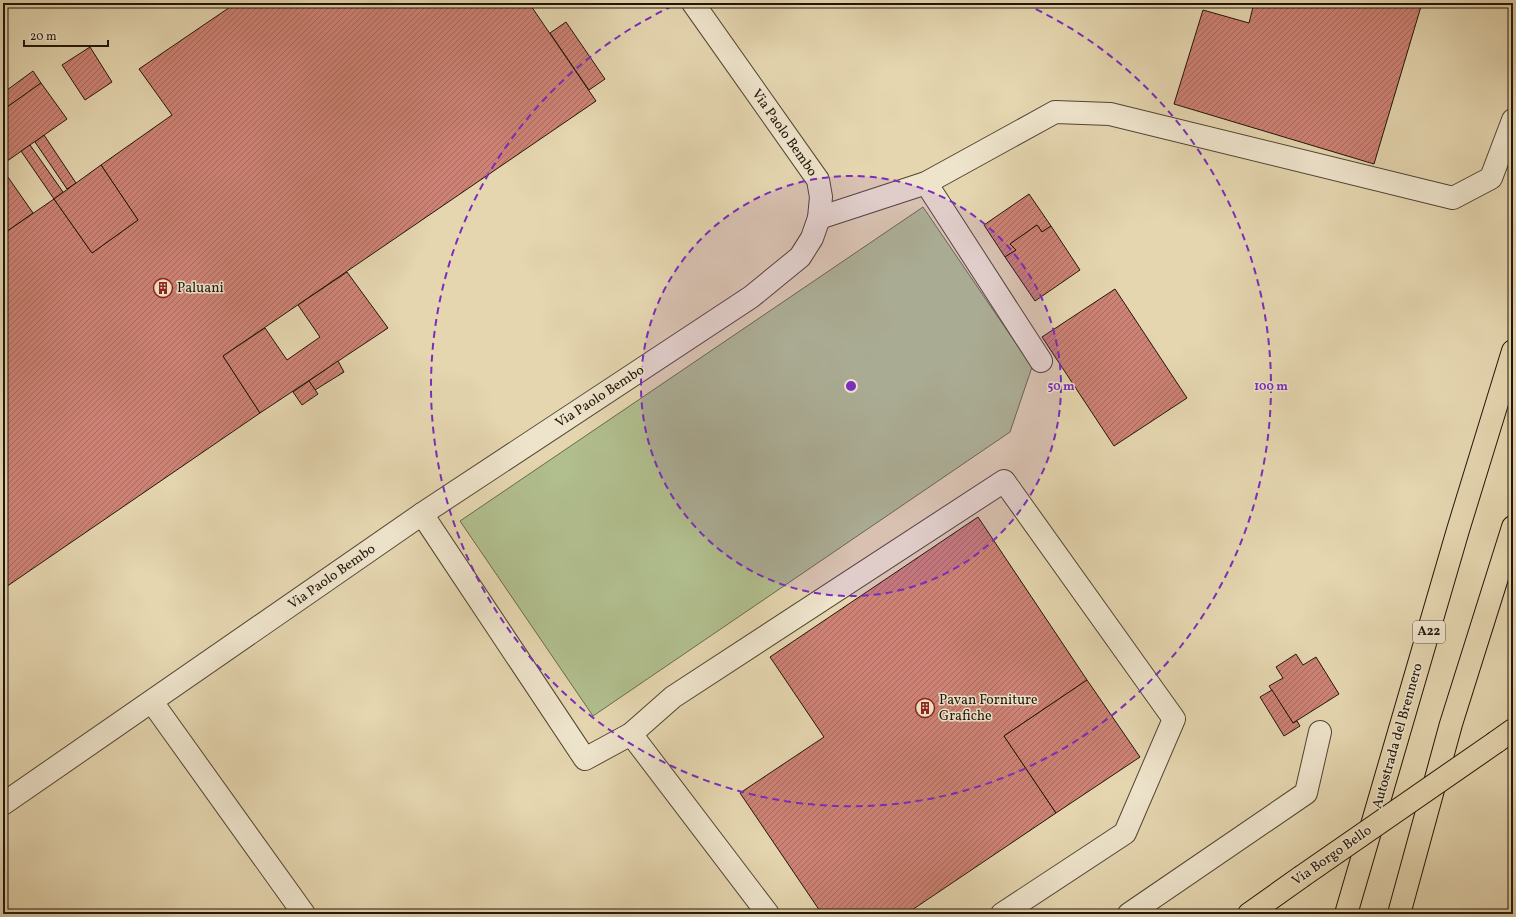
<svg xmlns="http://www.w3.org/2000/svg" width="1516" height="917" font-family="Vollkorn,serif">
<defs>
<pattern id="building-hatch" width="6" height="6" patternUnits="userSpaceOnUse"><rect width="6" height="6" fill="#cd8275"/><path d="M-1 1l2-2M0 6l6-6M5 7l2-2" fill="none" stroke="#a6695e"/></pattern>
</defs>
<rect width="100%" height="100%" fill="#e5d6b0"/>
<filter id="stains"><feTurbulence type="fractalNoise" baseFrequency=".005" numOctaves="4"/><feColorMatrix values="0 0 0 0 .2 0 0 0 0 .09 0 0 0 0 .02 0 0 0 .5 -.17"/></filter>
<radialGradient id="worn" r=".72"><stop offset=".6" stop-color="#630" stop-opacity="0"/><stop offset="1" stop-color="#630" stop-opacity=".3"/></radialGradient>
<polygon fill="#b1be8e" stroke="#686a4b" points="923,207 1032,367 1010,432 593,716 460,521"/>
<g fill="url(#building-hatch)" stroke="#201508">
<polygon points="236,3 529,3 596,101 223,356 260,413 3,589 3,234 54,199 92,253 138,220 101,165 172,115 139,69"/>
<polygon points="1254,3 1422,3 1374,164 1174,104 1203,10 1249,23"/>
<polygon points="566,22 605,79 589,90 550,33"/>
<polygon points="90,47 112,82 85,100 62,65"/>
<polygon points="33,71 41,83 3,110 3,93"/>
<polygon points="41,83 67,119 3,164 3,110"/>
<polygon points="44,135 76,183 67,189 35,142"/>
<polygon points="30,145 63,192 54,199 21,151"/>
<polygon points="101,165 138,220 92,253 54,199"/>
<polygon points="3,170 33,213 3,234"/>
<polygon points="1029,194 1051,226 1042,232 1037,225 1010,244 1016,250 1005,257 984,225"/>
<polygon points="1037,225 1042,232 1051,226 1080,270 1035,301 1005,257 1016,250 1010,244"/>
<polygon points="347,272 388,328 260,413 223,356 265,328 287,360 320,337 298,305"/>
<polygon points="1115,289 1187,398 1114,446 1042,337"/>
<polygon points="338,361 344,372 315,390 309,381"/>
<polygon points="309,381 318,394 302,405 293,392"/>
<polygon points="978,517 1087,680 1004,736 1056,813 906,914 822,914 740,793 824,737 770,657"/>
<polygon points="1296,654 1303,665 1316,657 1339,694 1293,723 1269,686 1283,678 1276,667"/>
<polygon points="1087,680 1140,757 1056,813 1004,736"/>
<polygon points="1272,690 1293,723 1297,721 1300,726 1284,736 1260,697"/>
</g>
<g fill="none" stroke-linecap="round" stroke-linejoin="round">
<defs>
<g id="minor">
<polyline points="926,183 1041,361"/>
<polyline points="819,218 926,183 1055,112 1110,114 1453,198 1491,178 1513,120"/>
<polyline points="422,514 585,759 631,734 673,697 1004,481 1174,719 1125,833 1002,914"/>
<polyline points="152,702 304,914"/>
<polyline points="631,734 768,914"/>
<polyline points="3,804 422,514 751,297 800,257 812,238 819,218 821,197 818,180 693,3"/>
<polyline points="1129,914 1306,793 1320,732"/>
</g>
<g id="major">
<polyline points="1496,742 1513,730"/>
<polyline points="1249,914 1301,877"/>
</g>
<g id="highway">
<polyline points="1346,914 1458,530 1513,351"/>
<polyline points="1399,914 1451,724 1513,527"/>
</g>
</defs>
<use href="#minor" stroke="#514532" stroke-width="24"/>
<use href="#major" stroke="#201508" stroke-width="24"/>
<use href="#highway" stroke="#201508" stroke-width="24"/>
<use href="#minor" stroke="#eee4cc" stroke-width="22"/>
<use href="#major" stroke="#e5d6b0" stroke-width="22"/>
<use href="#highway" stroke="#e5d6b0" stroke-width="22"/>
<defs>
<polyline id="major-bridge" points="1301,877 1496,742"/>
</defs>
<use href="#major-bridge" stroke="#201508" stroke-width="24" stroke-linecap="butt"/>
<use href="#major-bridge" stroke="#e5d6b0" stroke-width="22"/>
</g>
<circle cx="851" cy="386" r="210" fill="#7b2cbf" fill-opacity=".12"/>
<g fill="none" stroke="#7b2cbf" stroke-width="2" stroke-dasharray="7 5">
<circle cx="851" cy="386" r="210"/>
<path d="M1025 4A420 420 0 1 1 677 4"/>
</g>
<defs>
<symbol id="building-ring" viewBox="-11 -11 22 22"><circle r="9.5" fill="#eee4cc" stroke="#8f2418" stroke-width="1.5"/><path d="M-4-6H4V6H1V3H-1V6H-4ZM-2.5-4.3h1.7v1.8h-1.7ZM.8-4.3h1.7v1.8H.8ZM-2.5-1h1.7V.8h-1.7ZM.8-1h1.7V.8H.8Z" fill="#8f2418"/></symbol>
</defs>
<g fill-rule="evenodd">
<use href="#building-ring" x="152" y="277" width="22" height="22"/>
<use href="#building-ring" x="914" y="697" width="22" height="22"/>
</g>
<g text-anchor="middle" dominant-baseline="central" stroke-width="3" stroke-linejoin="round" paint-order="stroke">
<rect fill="#eee4cc" stroke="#5e5343" stroke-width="1" x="1413" y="621" width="32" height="22" rx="3"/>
<g font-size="13" font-weight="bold" fill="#201508">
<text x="1429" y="632">A22</text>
</g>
<g font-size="14" fill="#201508" stroke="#eee4cc">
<text transform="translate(784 133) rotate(55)">Via Paolo Bembo</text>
<text transform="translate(600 397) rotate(-33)">Via Paolo Bembo</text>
<text transform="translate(332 577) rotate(-35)">Via Paolo Bembo</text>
<text transform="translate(1398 736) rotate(-74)">Autostrada del Brennero</text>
<text transform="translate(1332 856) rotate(-35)">Via Borgo Bello</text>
</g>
<g font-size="14" fill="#201508" stroke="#eee4cc" text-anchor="start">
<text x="177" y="288">Paluani</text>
<text x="939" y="700">Pavan Forniture<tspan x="939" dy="16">Grafiche</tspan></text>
</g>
</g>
<circle cx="851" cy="386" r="6" fill="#7b2cbf" stroke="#eee4cc" stroke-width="2"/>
<g font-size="12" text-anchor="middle" font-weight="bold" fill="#7b2cbf" stroke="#eee4cc" stroke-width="3" stroke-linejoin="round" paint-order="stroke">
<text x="1061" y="390">50 m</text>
<text x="1271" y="390">100 m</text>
</g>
<rect width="1516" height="917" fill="none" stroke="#e5d6b0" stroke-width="16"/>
<rect x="4" y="4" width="1508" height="909" fill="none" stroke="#201508" stroke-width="2"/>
<rect x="8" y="8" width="1500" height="901" fill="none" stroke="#201508"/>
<path d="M24 40v6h84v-6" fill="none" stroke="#201508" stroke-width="2"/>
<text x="30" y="40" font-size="12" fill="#201508" stroke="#eee4cc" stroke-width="3" paint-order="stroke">20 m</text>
<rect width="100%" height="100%" filter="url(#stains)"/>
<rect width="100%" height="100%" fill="url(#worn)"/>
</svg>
